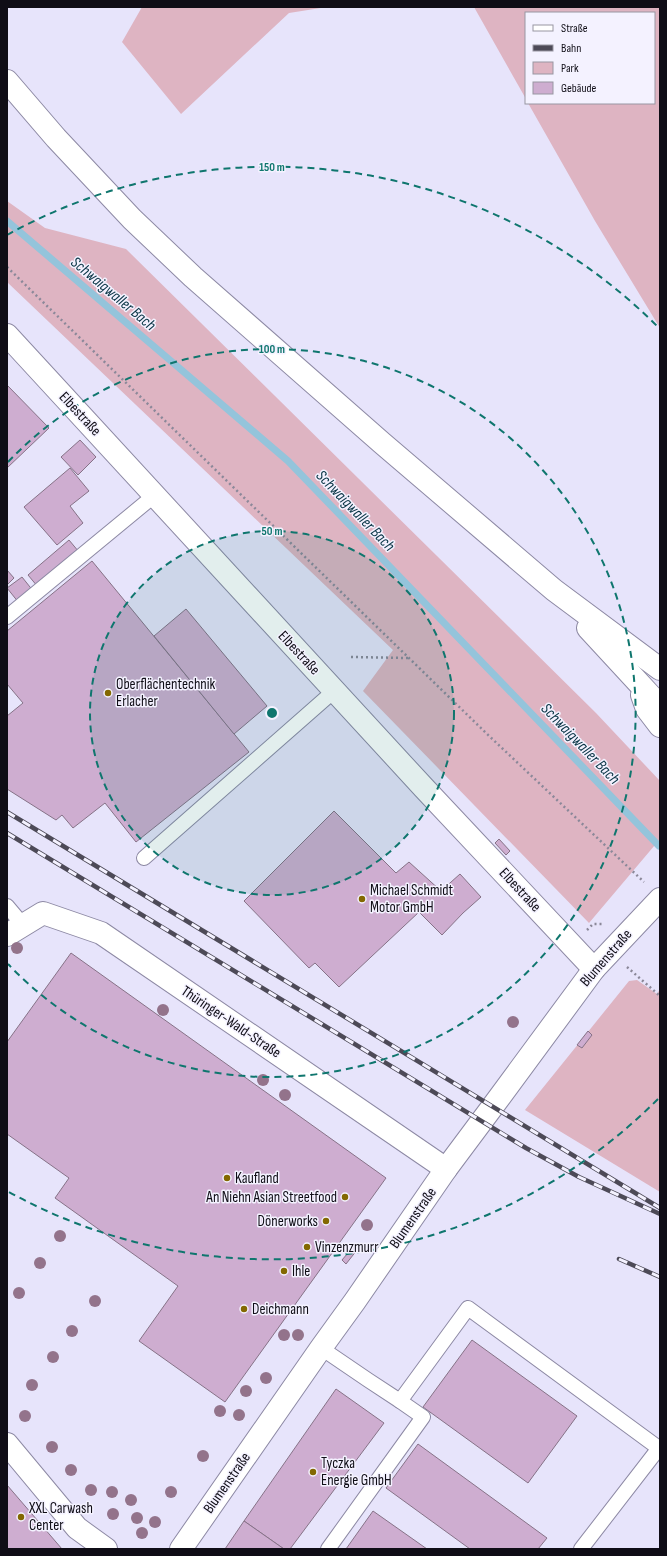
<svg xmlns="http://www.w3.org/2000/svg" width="667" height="1556" font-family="'Sofia Sans Condensed',sans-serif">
<rect width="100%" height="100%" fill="#e7e4fb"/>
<g fill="#deb4c2">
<polygon points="142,7 327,7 289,13 181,114 122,42"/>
<polygon points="474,7 660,7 660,328 595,221 528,103 654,103 654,13 526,13 526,99"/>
<polygon points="7,201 45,228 126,249 596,713 660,781 660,839 589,923 363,691 393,650 7,282"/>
<polygon points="637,980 657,994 660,989 660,1192 525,1110 629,981"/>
</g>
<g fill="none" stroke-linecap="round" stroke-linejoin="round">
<polyline stroke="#94c4db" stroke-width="7" points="7,221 288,461 659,846"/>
</g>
<g fill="#ceadd0" stroke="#867287">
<polygon points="7,385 49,428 7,468"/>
<polygon points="80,440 96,457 78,475 61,457"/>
<polygon points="70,468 89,491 70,506 83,523 57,545 24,507"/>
<polygon points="69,540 79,552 38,587 28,575"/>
<polygon points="92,561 249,752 136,842 105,803 73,828 62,815 56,820 7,789 7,716 23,703 7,684 7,631"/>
<polygon points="7,570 14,578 7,585"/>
<polygon points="22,577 34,592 19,603 7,588"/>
<polygon points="186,609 267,706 234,734 154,636"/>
<polygon points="334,811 396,873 409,862 441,891 460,874 481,897 463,913 442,935 419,912 339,987 315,963 309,968 244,901"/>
<polygon points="499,839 510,851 506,855 495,843"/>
<polygon points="71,953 386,1178 225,1402 139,1341 178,1286 55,1198 69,1178 7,1134 7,1042"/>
<polygon points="588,1031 592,1035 582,1048 577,1045"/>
<polygon points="353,1247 357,1250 346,1264 342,1260"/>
<polygon points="472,1340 577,1416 528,1483 423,1407"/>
<polygon points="336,1389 384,1423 290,1549 284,1549 244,1521"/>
<polygon points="418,1444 547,1538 538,1549 470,1549 386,1488"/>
<polygon points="7,1485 62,1549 7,1549"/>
<polygon points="373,1511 427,1549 346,1549"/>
<polygon points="244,1521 284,1549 225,1549"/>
</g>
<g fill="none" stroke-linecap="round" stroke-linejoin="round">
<defs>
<g id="lane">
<polyline points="7,617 155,495"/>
<polyline points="144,858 334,691"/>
<polyline points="7,906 23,925"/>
<polyline points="321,1348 368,1380 400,1401 468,1308 660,1449"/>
<polyline points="328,1549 423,1417 400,1401"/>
<polyline points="581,1549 659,1448"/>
</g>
<g id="street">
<polyline points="7,335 424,788 594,969"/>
<polyline points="7,935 43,913 101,933 446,1169"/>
<polyline points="7,1444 77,1528 106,1549"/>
</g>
<polyline id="secondary" points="181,1549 321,1348 355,1301 446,1169 493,1106 594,969 660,899"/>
<g id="primary">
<polyline points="7,81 56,138 132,219 193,277 382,443 554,590 660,669"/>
<polyline points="588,628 660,706"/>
<polyline points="642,695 647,709 660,726"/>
</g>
</defs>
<use href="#lane" stroke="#8d89a4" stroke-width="16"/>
<use href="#street" stroke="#8d89a4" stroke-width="24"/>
<use href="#secondary" stroke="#8d89a4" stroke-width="24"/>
<use href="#primary" stroke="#8d89a4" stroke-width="24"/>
<g stroke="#8b8899" stroke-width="2.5" stroke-dasharray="2 3" stroke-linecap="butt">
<polyline points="7,267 486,733 644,882"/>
<polyline points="351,657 408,658"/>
<polyline points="587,930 593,924 604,924"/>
<polyline points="627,967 660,996"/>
</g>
<use href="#lane" stroke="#fff" stroke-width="14"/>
<use href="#street" stroke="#fff" stroke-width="22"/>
<use href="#secondary" stroke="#fff" stroke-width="22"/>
<use href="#primary" stroke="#fff" stroke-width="22"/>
<defs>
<g id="rail">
<polyline points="7,812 660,1208"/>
<polyline points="7,833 526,1148 579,1177 660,1214"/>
<polyline points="619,1259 660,1277"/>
</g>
</defs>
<use href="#rail" stroke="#4d4a57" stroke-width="4.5"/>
<use href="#rail" stroke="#f4f2ff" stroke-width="3" stroke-dasharray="9" stroke-linecap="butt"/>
</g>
<g fill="#93738b">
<circle cx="17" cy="948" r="6"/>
<circle cx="163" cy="1010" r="6"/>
<circle cx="513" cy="1022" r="6"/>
<circle cx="263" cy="1080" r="6"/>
<circle cx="285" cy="1095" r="6"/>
<circle cx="367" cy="1225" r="6"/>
<circle cx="60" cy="1236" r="6"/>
<circle cx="40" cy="1263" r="6"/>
<circle cx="19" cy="1293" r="6"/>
<circle cx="95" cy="1301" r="6"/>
<circle cx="72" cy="1331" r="6"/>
<circle cx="284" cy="1335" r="6"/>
<circle cx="298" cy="1335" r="6"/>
<circle cx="53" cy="1357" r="6"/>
<circle cx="266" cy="1378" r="6"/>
<circle cx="32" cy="1385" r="6"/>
<circle cx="246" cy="1391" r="6"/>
<circle cx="220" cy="1411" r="6"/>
<circle cx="239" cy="1415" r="6"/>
<circle cx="25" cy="1416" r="6"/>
<circle cx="52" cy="1447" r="6"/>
<circle cx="203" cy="1456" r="6"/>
<circle cx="71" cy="1470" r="6"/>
<circle cx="91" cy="1490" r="6"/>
<circle cx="112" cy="1492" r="6"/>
<circle cx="171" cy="1492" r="6"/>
<circle cx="131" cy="1500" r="6"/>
<circle cx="113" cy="1514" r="6"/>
<circle cx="137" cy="1518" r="6"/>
<circle cx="155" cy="1522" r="6"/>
<circle cx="142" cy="1533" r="6"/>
</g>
<circle cx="272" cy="713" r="182" fill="#0f766e" fill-opacity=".12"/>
<g fill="none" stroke="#0f766e" stroke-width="2" stroke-dasharray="7 5">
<circle cx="272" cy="713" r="182"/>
<path d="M8 462A364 364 0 1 1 8 964"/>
<path d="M658 1099A546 546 0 0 1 7 1191M7 235A546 546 0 0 1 658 327"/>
</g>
<g fill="#836801" stroke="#f4f2ff" stroke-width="1.5">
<circle cx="108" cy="693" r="4"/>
<circle cx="362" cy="899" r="4"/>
<circle cx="227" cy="1178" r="4"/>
<circle cx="345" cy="1197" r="4"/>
<circle cx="326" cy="1221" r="4"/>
<circle cx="307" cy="1247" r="4"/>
<circle cx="284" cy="1271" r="4"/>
<circle cx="244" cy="1309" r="4"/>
<circle cx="313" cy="1472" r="4"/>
<circle cx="21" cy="1517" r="4"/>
</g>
<g text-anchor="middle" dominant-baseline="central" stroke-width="3" stroke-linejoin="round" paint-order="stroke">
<g font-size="15" fill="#0f0d16" stroke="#f4f2ff">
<text transform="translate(80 414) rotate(47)">Elbestraße</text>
<text transform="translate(299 653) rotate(47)">Elbestraße</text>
<text transform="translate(520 890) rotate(47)">Elbestraße</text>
<text transform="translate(606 958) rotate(-49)">Blumenstraße</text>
<text transform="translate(231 1022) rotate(34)">Thüringer-Wald-Straße</text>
<text transform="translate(413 1218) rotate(-55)">Blumenstraße</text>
<text transform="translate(227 1483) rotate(-55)">Blumenstraße</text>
</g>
<g font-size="15" fill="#0f0d16" stroke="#f4f2ff" text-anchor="start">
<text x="116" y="684">Oberflächentechnik<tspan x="116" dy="17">Erlacher</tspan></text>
<text x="370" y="890">Michael Schmidt<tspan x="370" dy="17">Motor GmbH</tspan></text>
<text x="235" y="1178">Kaufland</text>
<text x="337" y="1197" text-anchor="end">An Niehn Asian Streetfood</text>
<text x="318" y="1221" text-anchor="end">Dönerworks</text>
<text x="315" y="1247">Vinzenzmurr</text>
<text x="292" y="1271">Ihle</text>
<text x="252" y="1309">Deichmann</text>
<text x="321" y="1463">Tyczka<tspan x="321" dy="17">Energie GmbH</tspan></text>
<text x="29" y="1508">XXL Carwash<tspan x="29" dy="17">Center</tspan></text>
</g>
<g font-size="16" font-style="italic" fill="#093445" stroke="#f4f2ff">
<text transform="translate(113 294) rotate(40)">Schwaigwaller Bach</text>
<text transform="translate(355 511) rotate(46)">Schwaigwaller Bach</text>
<text transform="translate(580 744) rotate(46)">Schwaigwaller Bach</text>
</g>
</g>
<circle cx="272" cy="713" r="6" fill="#0f766e" stroke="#f4f2ff" stroke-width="2"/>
<g font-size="12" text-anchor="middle" font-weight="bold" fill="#0f766e" stroke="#f4f2ff" stroke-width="3" stroke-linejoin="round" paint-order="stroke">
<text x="272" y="171">150 m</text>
<text x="272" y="353">100 m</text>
<text x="272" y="535">50 m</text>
</g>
<rect width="667" height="1556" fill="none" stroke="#0f0d16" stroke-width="16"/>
<rect x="525" y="12" width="130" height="92" fill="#f4f2ff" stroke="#9896a2"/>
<rect x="533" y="25" width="20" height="6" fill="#ffffff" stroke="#9896a2"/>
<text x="561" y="32" font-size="12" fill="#0f0d16">Straße</text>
<rect x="533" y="45" width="20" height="6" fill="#4d4a57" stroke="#9896a2"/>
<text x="561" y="52" font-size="12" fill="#0f0d16">Bahn</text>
<rect x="533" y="62" width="20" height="12" fill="#deb4c2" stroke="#9896a2"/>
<text x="561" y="72" font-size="12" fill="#0f0d16">Park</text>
<rect x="533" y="82" width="20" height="12" fill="#ceadd0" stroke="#9896a2"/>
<text x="561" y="92" font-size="12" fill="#0f0d16">Gebäude</text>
</svg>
